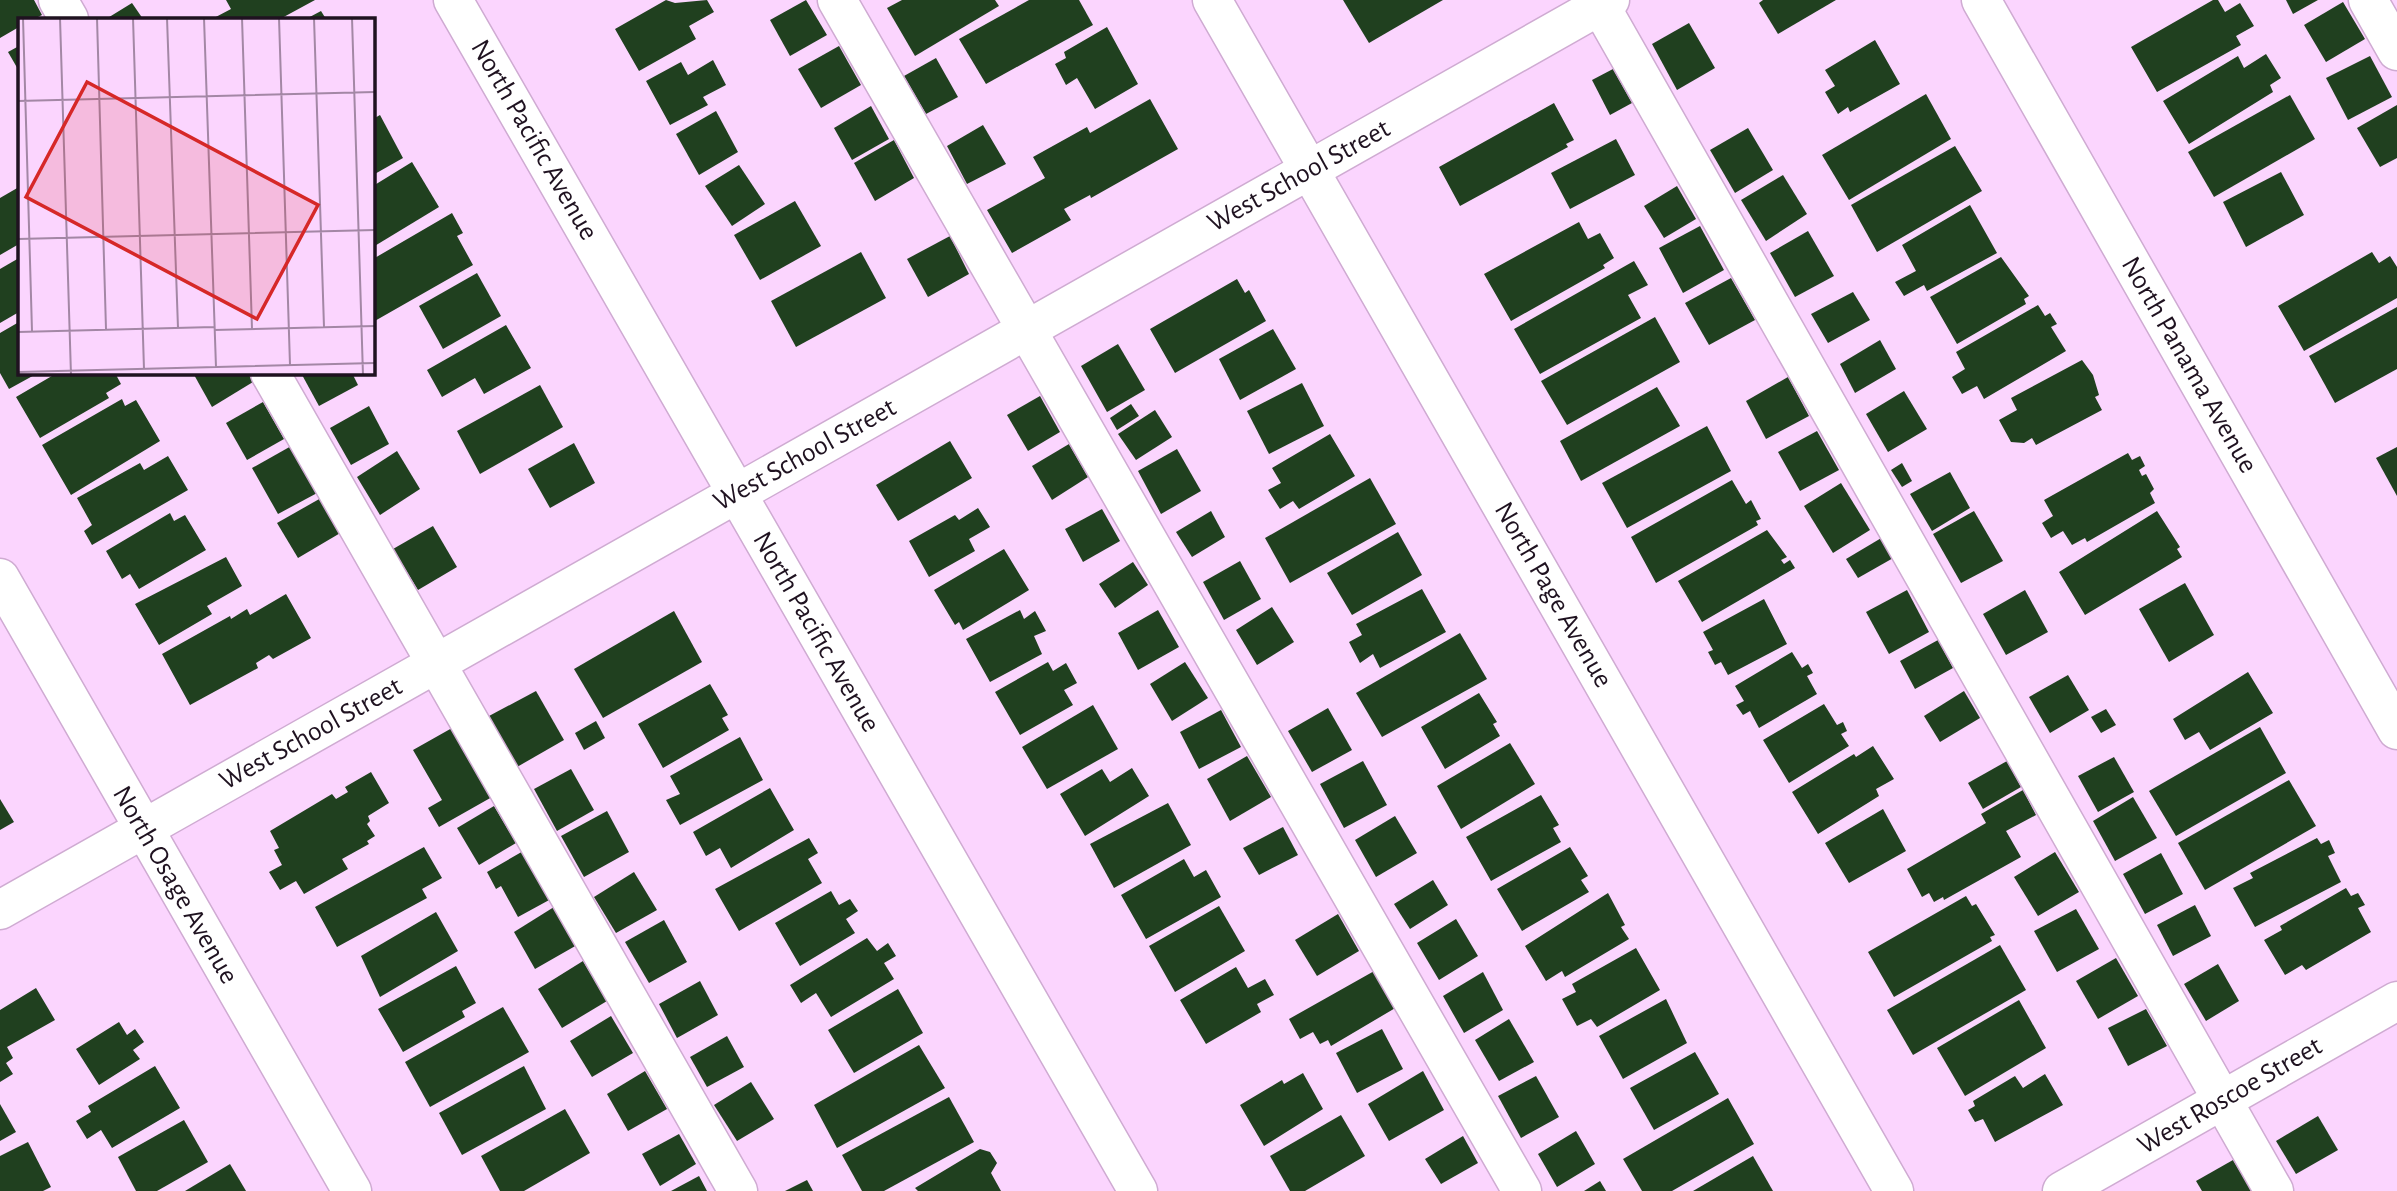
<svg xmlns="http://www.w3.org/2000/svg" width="2397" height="1191" font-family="'Alegreya Sans',sans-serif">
<rect width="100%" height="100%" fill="#fbd5fe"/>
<g fill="#20401f">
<polygon points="0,0 34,0 42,15 34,19 19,19 19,27 0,38"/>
<polygon points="226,0 315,0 280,19 212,19 231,9"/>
<polygon points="666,0 675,3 707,0 714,12 689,26 696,39 639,71 615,29"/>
<polygon points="806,0 827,35 790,56 770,20"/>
<polygon points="902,0 995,0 999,6 915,56 887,8"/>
<polygon points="1029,0 1079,0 1093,25 986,84 959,39"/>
<polygon points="1343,0 1443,0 1369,43"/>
<polygon points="1763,0 1836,0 1778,34 1759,3"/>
<polygon points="2213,0 2218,0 2225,12 2240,3 2254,26 2236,36 2241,45 2157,92 2131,47"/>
<polygon points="2286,0 2318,0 2293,14"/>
<polygon points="2343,2 2365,39 2326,62 2304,25"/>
<polygon points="132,3 143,19 106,19"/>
<polygon points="321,11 326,19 306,19"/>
<polygon points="1689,23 1715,68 1677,90 1652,44"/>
<polygon points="1107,27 1138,84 1095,109 1077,78 1066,85 1055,64 1066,58 1064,52"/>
<polygon points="1875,40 1900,84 1850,112 1848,107 1838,114 1825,92 1835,86 1825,70"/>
<polygon points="19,46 19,71 8,52"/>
<polygon points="839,46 861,85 821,108 798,69"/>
<polygon points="2266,54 2281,78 2270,85 2273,92 2189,144 2163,101 2238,56 2244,68"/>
<polygon points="2370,56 2392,97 2348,120 2326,78"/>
<polygon points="936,58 958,97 926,114 904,76"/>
<polygon points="713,60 726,85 703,97 708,105 670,125 646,81 681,62 688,75"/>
<polygon points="1613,69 1632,103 1610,115 1592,80"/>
<polygon points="1926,94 1951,139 1849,200 1822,155"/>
<polygon points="2290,95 2315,139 2214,197 2188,152"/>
<polygon points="1150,99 1178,149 1091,198 1090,195 1064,209 1071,220 1012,253 987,210 1045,178 1033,157 1087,127 1090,133"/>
<polygon points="1554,103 1574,140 1566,144 1568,147 1460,206 1439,167"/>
<polygon points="2397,105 2397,158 2380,167 2357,128"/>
<polygon points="871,106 889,139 852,160 834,128"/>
<polygon points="716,111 738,152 699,175 676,134"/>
<polygon points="380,115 403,158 373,175 373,119"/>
<polygon points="983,125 1006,164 967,184 947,146"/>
<polygon points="1748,128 1773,170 1735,193 1710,150"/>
<polygon points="1616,139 1635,175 1570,209 1551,173"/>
<polygon points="894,140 914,178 875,201 854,163"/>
<polygon points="1955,146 1982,191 1877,252 1851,205"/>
<polygon points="412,162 439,207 373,247 373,186"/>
<polygon points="739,165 765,204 732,226 705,186"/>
<polygon points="2281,172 2304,215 2246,247 2223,202"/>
<polygon points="1783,175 1807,214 1766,241 1741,200"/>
<polygon points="1677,186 1696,219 1664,238 1644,206"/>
<polygon points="19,187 19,244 0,255 0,198"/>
<polygon points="795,201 821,246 760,280 734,235"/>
<polygon points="1970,205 1997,253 1927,291 1924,285 1904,296 1895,282 1916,271 1902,245"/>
<polygon points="452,213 463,233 457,236 473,265 373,322 373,259"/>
<polygon points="1579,222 1588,239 1600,233 1614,258 1603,265 1605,268 1511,321 1484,274"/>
<polygon points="1700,226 1724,270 1683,293 1659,248"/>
<polygon points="1808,231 1834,276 1795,297 1770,253"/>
<polygon points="950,236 969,274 928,297 907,259"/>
<polygon points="861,252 886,298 796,347 771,301"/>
<polygon points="2372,252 2379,263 2390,256 2397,267 2397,298 2304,351 2278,306"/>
<polygon points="2001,257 2029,296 2024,299 2026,304 1957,344 1930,297"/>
<polygon points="19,258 19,312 0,323 0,269"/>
<polygon points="1634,261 1648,285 1628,295 1641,318 1540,374 1514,329"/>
<polygon points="477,273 501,316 443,349 419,306"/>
<polygon points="1731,278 1755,320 1709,345 1685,303"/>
<polygon points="1237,279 1245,293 1249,290 1266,321 1175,373 1150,329"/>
<polygon points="1853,292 1870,320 1828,343 1811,314"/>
<polygon points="2038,305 2045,316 2050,313 2057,324 2051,327 2066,351 1984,399 1977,386 1962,394 1952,377 1965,369 1956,352"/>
<polygon points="2397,307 2397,369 2335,403 2309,356"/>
<polygon points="1655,317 1680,362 1567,425 1541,381"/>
<polygon points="19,322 19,373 38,373 9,389 0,373 0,333"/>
<polygon points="506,325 531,368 484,394 475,378 442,397 427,370"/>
<polygon points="1273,329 1296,369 1240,400 1219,359"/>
<polygon points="1880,340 1896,369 1855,393 1840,364"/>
<polygon points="1118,344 1145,390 1107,412 1081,366"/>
<polygon points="2082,360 2093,375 2099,395 2095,397 2102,410 2036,445 2032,438 2024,443 2011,442 1999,420 2017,410 2011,398"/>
<polygon points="57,373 115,373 121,384 106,393 109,398 40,438 16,397"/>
<polygon points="193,373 248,373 253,382 212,407"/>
<polygon points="301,373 352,373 358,385 319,406"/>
<polygon points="1788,377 1809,416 1766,439 1746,401"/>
<polygon points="1302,383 1324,426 1269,454 1247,411"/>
<polygon points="540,385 563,427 480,474 457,431"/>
<polygon points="1657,387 1680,426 1581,481 1560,441"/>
<polygon points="1904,391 1927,429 1888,452 1866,414"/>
<polygon points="1040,396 1060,432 1028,451 1007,415"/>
<polygon points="122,399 125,406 136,400 160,441 71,495 42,445"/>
<polygon points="263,402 284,439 247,460 226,423"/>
<polygon points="1131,404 1139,416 1117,430 1110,418"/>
<polygon points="369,406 389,444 351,465 330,428"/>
<polygon points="1155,410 1172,437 1136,460 1118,434"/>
<polygon points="1707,426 1731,471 1627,528 1602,483"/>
<polygon points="1817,431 1839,470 1800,491 1778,452"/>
<polygon points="1330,434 1355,476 1299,509 1293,501 1280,509 1268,490 1281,483 1272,468"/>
<polygon points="950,441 972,478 898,521 876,485"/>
<polygon points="574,443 595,483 550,508 528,469"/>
<polygon points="1069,444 1088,477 1052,500 1032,466"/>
<polygon points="293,445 319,492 278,514 252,468"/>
<polygon points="2397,447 2397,496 2376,458"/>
<polygon points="1177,449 1201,491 1161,514 1138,471"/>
<polygon points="397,451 420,489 380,515 357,477"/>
<polygon points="2128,453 2132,460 2140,456 2145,466 2139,470 2142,476 2146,474 2154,489 2150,493 2155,503 2087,542 2085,538 2072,545 2063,531 2051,538 2042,523 2053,516 2044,500"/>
<polygon points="168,456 188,490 92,545 84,531 92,525 77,498 140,463 144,470"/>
<polygon points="1902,463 1912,481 1902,487 1891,470"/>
<polygon points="1950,472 1970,508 1932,531 1910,494"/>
<polygon points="1370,478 1396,524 1290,583 1265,538"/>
<polygon points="1732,480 1746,504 1751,500 1761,519 1756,521 1758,525 1656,583 1631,537"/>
<polygon points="1841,483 1870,530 1833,553 1804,506"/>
<polygon points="321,498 342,532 298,558 277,523"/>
<polygon points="978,508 990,527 969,539 975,551 929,577 909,541 955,515 959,520"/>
<polygon points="1102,509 1120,541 1083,562 1065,529"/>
<polygon points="1211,511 1225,537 1192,557 1176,532"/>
<polygon points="1974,511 2003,561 1961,583 1933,534"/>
<polygon points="2157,511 2180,547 2177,549 2182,557 2085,615 2059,572"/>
<polygon points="170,513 174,521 185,515 206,550 139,589 130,574 122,579 106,551"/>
<polygon points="433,526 457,567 418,590 393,549"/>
<polygon points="1767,530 1787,557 1781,560 1784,564 1790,560 1795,568 1702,622 1678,581"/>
<polygon points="1398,532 1422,575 1352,615 1327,573"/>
<polygon points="1883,537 1895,557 1858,578 1846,559"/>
<polygon points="1004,549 1029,590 963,630 959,622 955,625 934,590"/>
<polygon points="226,557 242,586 207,606 212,614 159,645 135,604"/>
<polygon points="1240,561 1261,599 1224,620 1203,582"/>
<polygon points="1133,562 1148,585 1115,608 1099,584"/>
<polygon points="2185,583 2214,635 2169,662 2139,609"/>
<polygon points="1422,589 1446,632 1380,668 1373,654 1360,663 1349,642 1362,635 1356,624"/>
<polygon points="1907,590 1929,632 1889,654 1866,612"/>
<polygon points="2025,590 2048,632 2006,655 1983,614"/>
<polygon points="286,594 311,638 273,659 269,655 256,663 258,668 190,705 162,654 230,616 231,619 247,609 250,615"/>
<polygon points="1764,599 1787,644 1728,675 1721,662 1715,665 1708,652 1713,650 1703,632"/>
<polygon points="1272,607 1294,642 1257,665 1236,630"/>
<polygon points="1020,610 1024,619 1035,611 1046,631 1034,636 1042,654 990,682 966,639"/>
<polygon points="1158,610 1179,647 1138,670 1118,633"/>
<polygon points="674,611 702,662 603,718 574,669"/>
<polygon points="1460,633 1487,679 1382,737 1356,693"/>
<polygon points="1938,640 1953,668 1915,689 1900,661"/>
<polygon points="1792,652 1802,668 1808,664 1813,673 1807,676 1817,694 1759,728 1750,711 1743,715 1736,705 1744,701 1735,686"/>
<polygon points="1048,662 1053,671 1066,663 1077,683 1064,690 1073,705 1020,735 995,692"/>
<polygon points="1185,662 1208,698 1172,721 1150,684"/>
<polygon points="2248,672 2273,713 2210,750 2199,732 2185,740 2173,719"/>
<polygon points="2068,675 2089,710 2050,733 2029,697"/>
<polygon points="710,684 728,715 722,718 729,730 663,768 638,724"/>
<polygon points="536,691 564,740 517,767 489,716"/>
<polygon points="1964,691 1980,718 1940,742 1924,716"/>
<polygon points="1479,693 1497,722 1493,724 1500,736 1445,769 1421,727"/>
<polygon points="1824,704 1837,725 1843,722 1847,731 1841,734 1849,746 1789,783 1763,740"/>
<polygon points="1093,705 1118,749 1047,789 1022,747"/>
<polygon points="1328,708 1352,750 1312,772 1288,731"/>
<polygon points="2106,709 2116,725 2101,733 2091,717"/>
<polygon points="1221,710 1241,747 1199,769 1180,732"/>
<polygon points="596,721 605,738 584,750 575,733"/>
<polygon points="2260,727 2286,773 2176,836 2149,791"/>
<polygon points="452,728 492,797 439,827 428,808 442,800 413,750"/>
<polygon points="740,737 763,780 680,825 666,800 680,794 670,776"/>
<polygon points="1510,743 1535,784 1461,829 1437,786"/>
<polygon points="1873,746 1894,779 1876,789 1879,796 1818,834 1792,792 1854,754 1856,757"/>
<polygon points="1247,756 1271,797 1230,821 1207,779"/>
<polygon points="2114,757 2134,792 2098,812 2078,776"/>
<polygon points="1363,761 1387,805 1344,828 1320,784"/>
<polygon points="2007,761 2021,787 1983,809 1968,783"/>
<polygon points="1132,768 1149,796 1085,836 1060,794 1102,769 1110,782"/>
<polygon points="571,769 594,810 557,831 534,789"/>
<polygon points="371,772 389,803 368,816 370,821 367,824 375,836 367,841 369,844 342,859 348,869 304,894 296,881 280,890 269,872 282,865 274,850 279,848 270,831 332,794 336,799 348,792 345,787"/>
<polygon points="2289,780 2316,826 2205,890 2178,843"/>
<polygon points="770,788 794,830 731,868 720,848 706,856 693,832"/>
<polygon points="2023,790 2036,815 2006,831 2021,857 1944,900 1943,897 1934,902 1929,893 1922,897 1907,869 1986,823 1981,814"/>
<polygon points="1541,795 1559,825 1553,828 1561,842 1491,881 1466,837"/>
<polygon points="2133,797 2157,838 2115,861 2093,821"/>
<polygon points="0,799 14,822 0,830"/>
<polygon points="1168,803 1191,845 1114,888 1090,844"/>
<polygon points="494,806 516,843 479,865 457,828"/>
<polygon points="1883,809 1906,851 1849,883 1825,843"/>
<polygon points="607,811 629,852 584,877 561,836"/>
<polygon points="1395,816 1417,853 1376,877 1355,840"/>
<polygon points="1283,827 1298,855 1259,875 1243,848"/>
<polygon points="809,838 818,853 808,859 822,883 739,931 715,889"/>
<polygon points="2317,838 2321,844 2329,840 2335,853 2328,856 2341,882 2255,927 2233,888 2253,878 2250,873"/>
<polygon points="424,847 442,878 422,889 427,898 337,947 315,907"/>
<polygon points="1570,847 1588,876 1581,880 1589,892 1522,931 1497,889"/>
<polygon points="525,850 551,899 518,917 501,886 496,889 487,872"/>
<polygon points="2055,852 2079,892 2038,916 2014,877"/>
<polygon points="2161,853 2183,894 2145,914 2123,874"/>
<polygon points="1184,859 1194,877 1206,870 1221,897 1146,939 1121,895"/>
<polygon points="634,872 657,910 616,933 594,897"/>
<polygon points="1433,880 1448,905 1410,929 1394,904"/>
<polygon points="2346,888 2351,896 2358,893 2365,905 2358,908 2371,932 2306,970 2302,965 2285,975 2264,940 2282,930 2280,926"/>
<polygon points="831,891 839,905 850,899 858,911 846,919 855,933 800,966 775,923"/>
<polygon points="1608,893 1625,925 1621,927 1629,939 1565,977 1562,971 1546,981 1525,946"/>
<polygon points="1966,896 1972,906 1976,904 1995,935 1990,937 1992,941 1894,997 1868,952"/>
<polygon points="2195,905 2211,936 2173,956 2157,925"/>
<polygon points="1219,906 1245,951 1175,992 1149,946"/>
<polygon points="554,907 577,945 535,969 514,932"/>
<polygon points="2076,909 2099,949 2057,972 2034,931"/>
<polygon points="436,912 458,951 380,997 361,956"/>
<polygon points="1338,914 1359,951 1317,976 1295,940"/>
<polygon points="1456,919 1478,956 1439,980 1417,943"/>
<polygon points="664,920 687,962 649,983 625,942"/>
<polygon points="867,938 877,951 888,943 896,956 884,963 894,979 831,1017 816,993 801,1003 790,985"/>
<polygon points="2000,945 2026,990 1913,1055 1887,1010"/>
<polygon points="1636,948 1660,990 1597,1027 1591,1019 1577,1026 1562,999 1576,992 1572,984"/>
<polygon points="2116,958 2138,996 2098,1019 2076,981"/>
<polygon points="583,961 607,1001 562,1028 538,989"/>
<polygon points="2218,964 2239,1001 2206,1021 2184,984"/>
<polygon points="456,966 476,1003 462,1011 465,1017 403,1052 378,1009"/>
<polygon points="1236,967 1248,988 1265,979 1274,995 1257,1004 1261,1012 1206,1044 1180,1000"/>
<polygon points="1376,970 1397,1007 1331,1046 1328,1040 1320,1044 1313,1032 1300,1039 1289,1019"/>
<polygon points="1483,972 1503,1010 1464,1033 1443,996"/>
<polygon points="700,981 718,1015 677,1038 659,1004"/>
<polygon points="36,988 55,1020 7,1047 13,1058 6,1063 13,1074 0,1082 0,1010"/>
<polygon points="898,989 923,1033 854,1073 828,1030"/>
<polygon points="1666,999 1687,1043 1623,1079 1599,1036"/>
<polygon points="2019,1000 2046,1048 1965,1096 1937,1048"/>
<polygon points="503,1007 529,1052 430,1107 405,1062"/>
<polygon points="2146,1009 2167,1046 2128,1066 2108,1028"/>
<polygon points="611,1016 633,1053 592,1077 570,1041"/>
<polygon points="1509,1019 1534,1062 1499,1081 1475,1040"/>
<polygon points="119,1022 127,1035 135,1029 144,1042 133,1050 140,1059 99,1085 76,1049"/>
<polygon points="1382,1029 1403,1069 1357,1093 1336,1053"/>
<polygon points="727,1036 744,1067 707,1087 690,1057"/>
<polygon points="919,1045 945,1088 837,1148 814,1105"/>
<polygon points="1695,1052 1719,1094 1654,1130 1630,1088"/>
<polygon points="155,1066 180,1108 112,1148 101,1130 87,1139 76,1121 91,1112 88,1106"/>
<polygon points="524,1066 546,1109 462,1155 439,1113"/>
<polygon points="645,1071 667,1109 628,1131 607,1094"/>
<polygon points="1423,1071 1444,1110 1389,1141 1368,1104"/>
<polygon points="1303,1073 1323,1109 1264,1146 1240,1105 1282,1080 1284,1084"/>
<polygon points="2045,1074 2063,1105 1995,1142 1983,1119 1975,1122 1968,1110 1975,1106 1973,1101 2015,1076 2023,1088"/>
<polygon points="1536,1076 1559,1117 1521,1138 1498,1096"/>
<polygon points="751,1082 774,1119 737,1141 714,1105"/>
<polygon points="949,1097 974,1142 884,1191 862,1191 842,1155"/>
<polygon points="1728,1098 1754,1144 1672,1191 1642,1191 1623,1159"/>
<polygon points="0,1104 16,1132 0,1141"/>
<polygon points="565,1109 590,1153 524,1191 500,1191 481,1156"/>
<polygon points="1341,1115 1365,1156 1305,1191 1290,1191 1270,1156"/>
<polygon points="2318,1116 2338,1150 2296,1174 2276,1141"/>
<polygon points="184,1120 208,1162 157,1191 136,1191 118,1157"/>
<polygon points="1576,1131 1595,1164 1557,1187 1538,1154"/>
<polygon points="679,1134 696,1164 660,1186 642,1154"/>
<polygon points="1463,1136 1478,1163 1441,1184 1425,1159"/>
<polygon points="28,1142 51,1187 43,1191 0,1191 0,1156"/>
<polygon points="980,1149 990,1152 997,1163 991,1173 1001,1191 918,1191 915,1188"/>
<polygon points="1753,1156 1773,1191 1693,1191"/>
<polygon points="2233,1160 2252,1191 2202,1191 2196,1181"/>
<polygon points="230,1164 246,1191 185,1191"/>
<polygon points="699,1176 707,1191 671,1191"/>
<polygon points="807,1180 813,1191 785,1191"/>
<polygon points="1600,1181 1606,1191 1584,1191"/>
</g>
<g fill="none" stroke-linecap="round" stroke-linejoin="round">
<defs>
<g id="minor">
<polyline points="58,0 69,19"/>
<polyline points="453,0 1138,1191"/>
<polyline points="837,0 1522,1191"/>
<polyline points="1212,0 1894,1191"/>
<polyline points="1597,0 2274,1191"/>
<polyline points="1981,0 2397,730"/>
<polyline points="2368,0 2397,51"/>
<polyline points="270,373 738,1191"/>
<polyline points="0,578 352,1191"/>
<polyline points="0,910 1610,0"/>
<polyline points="2062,1191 2397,1001"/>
</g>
</defs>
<use href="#minor" stroke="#cfabd2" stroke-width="41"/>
<use href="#minor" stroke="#fff" stroke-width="38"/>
</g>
<g text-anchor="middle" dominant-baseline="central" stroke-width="7" stroke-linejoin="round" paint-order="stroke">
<g font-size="28" fill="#1f1220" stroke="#fff">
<text transform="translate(534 140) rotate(60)">North Pacific Avenue</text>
<text transform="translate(1299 176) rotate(-29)">West School Street</text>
<text transform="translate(2189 365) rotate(60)">North Panama Avenue</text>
<text transform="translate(805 455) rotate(-29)">West School Street</text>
<text transform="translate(1553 595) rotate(60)">North Page Avenue</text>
<text transform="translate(816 632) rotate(60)">North Pacific Avenue</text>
<text transform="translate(311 734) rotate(-29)">West School Street</text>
<text transform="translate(175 885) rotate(60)">North Osage Avenue</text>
<text transform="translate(2230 1096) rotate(-30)">West Roscoe Street</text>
</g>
</g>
<g transform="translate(18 18)">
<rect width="357" height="357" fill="#fbd5fe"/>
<path fill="none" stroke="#a387a5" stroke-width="2" d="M5 0 14 313M42 0 53 357M79 0 88 311M115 0 126 351M149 0 160 310M186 0 198 349M224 0 234 311M261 0 272 347M296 0 306 309M334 0 345 357M0 83 357 74M0 221 357 212M196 312 357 308M0 314 196 309M0 354 357 345"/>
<path fill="#d62828" fill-opacity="0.15" stroke="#d62828" stroke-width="3.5" d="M69 64 300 187 239 301 8 179Z"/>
<rect width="357" height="357" fill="none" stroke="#1f1220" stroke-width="3.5"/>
</g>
</svg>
